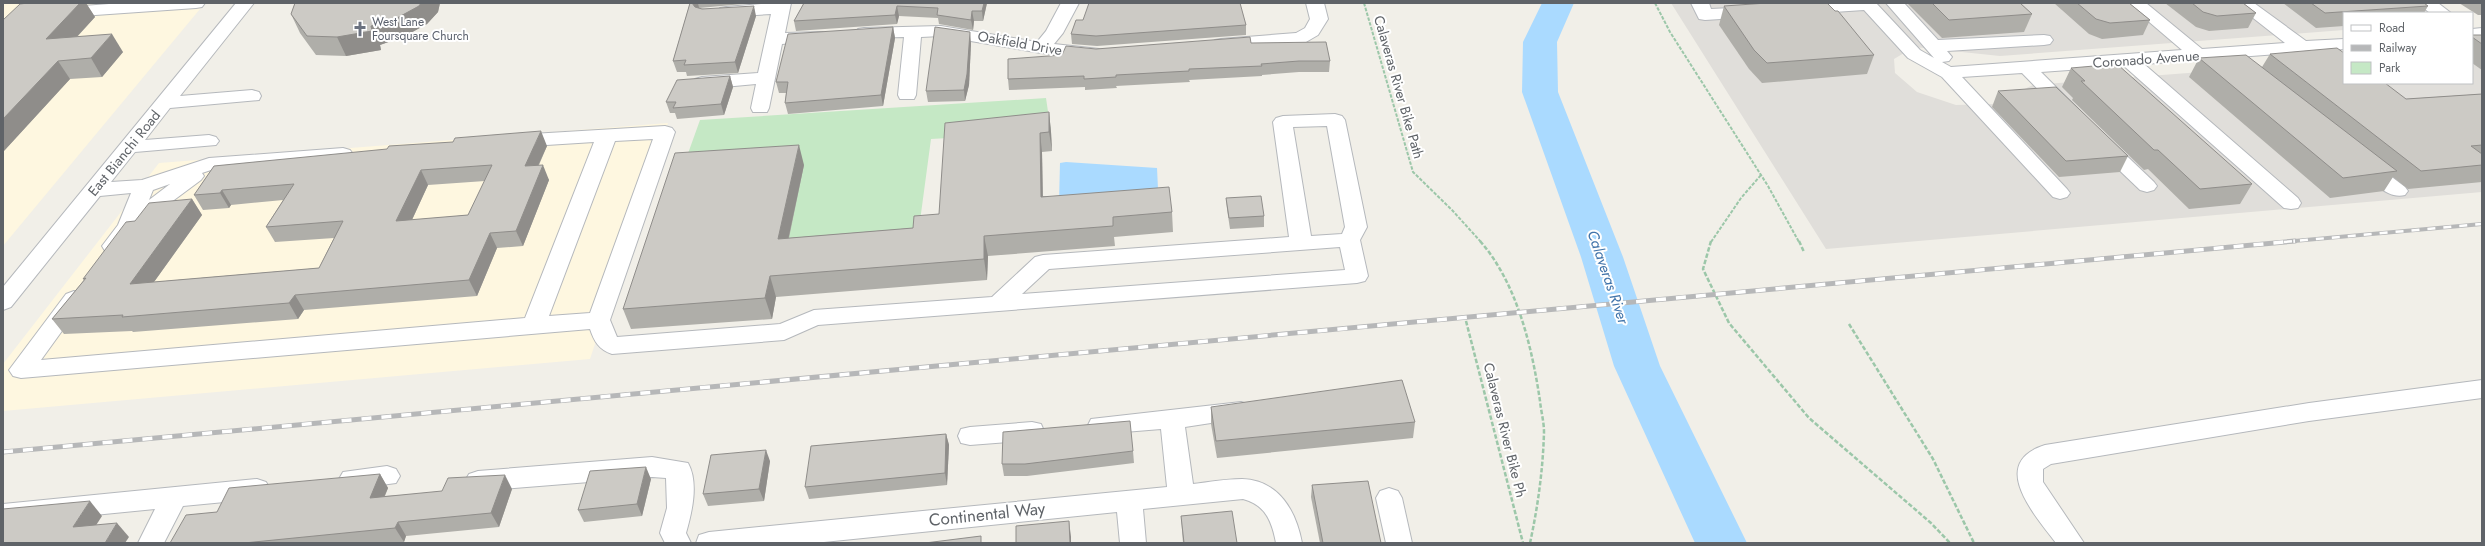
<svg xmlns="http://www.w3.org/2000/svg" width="2485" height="546" font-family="Jost,sans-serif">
<rect width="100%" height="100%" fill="#f1efe8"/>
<g fill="#fef7e0">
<polygon points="3,3 205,3 3,246"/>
<polygon points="668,123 590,359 3,411 3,364 159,163"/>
</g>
<polygon fill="#e0deda" points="1671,3 2399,3 2344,13 2344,30 2000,56 1914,47 1894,59 1895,73 1917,92 1956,105 1993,104 2033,85 2344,61 2344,83 2472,83 2472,51 2482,50 2482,192 1826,249"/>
<polygon fill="#c5e8c5" points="1046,98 1051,132 931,139 918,236 802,258 681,173 700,120"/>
<polygon fill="#aadaff" points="1066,162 1157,168 1158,189 1059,203 1060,163"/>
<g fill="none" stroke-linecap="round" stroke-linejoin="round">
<polygon fill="#aadaff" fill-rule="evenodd" points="1542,3 1574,3 1557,42 1558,92 1623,257 1660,366 1747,543 1695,543 1614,366 1581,257 1522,92 1523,42"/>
<defs>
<g id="minor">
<polygon points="66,3 85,3 83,6 122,3 205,3 202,7 196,8 81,16 66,11 63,7"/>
<path d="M236 3H254L180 96 252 90 259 92 261 96 259 100 170 108 145 140 209 135 216 137 219 141 216 145 135 152 111 182 142 180 209 158 343 148 350 150 353 154 350 158 211 170 202 173 204 176 201 180 139 226 121 251 113 253 105 251 102 246 118 225 131 193 100 196 11 307 3 310V287ZM170 184 149 200 153 190Z"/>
<polygon points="773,3 791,3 785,33 823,32 826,36 823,40 782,44 769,108 767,112 753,112 751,108 756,84 702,89 695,87 693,83 695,79 702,77 758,73 771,14 726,17 720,16 717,12 720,8 726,7"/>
<polygon points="1061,3 1079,3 1063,33 1054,44 1099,49 1102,53 1099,57 1093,58 1041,53 941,36 921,37 916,95 914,99 900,99 898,95 904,37 864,38 858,37 855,33 858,29 864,28 941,26 1037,42 1046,31"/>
<polygon points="1306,3 1324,3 1328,19 1318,35 1306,42 1221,49 1215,48 1212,44 1215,40 1221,39 1296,33 1305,28 1310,19"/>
<polygon points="1691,3 1709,3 1711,9 1752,7 1758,8 1761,12 1758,16 1752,17 1705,20 1699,19"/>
<polygon points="1876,3 1920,50 1934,58 1886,3 1904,3 1938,40 2044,35 2050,36 2053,40 2050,44 2044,45 1947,51 1952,57 1949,61 1942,62 1951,67 2182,50 2127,3 2146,3 2202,49 2285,43 2234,3 2254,3 2306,41 2344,39 2344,49 2144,64 2298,198 2301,203 2298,208 2291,209 2284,208 2124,66 2041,72 2078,109 2075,113 2061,113 2022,73 1962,77 2067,189 2070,193 2067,197 2060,199 2053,197 1942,77 1908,58 1864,10 1803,14 1797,13 1794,9 1797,5 1803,4"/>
<polygon points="2417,3 2438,3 2451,13 2430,13"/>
<polygon points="2482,28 2482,38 2472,39 2472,29"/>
<path d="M1335 114 1342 116 1345 120 1367 227 1360 240 1368 276 1365 281 1357 283 818 325 784 340 612 354C599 350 594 341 590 329L21 378 13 376 9 370 66 294 74 291 82 294 85 299 41 360 525 318 594 142 515 147 508 145 505 141 508 137 515 135 665 126 672 128 675 132 610 320 617 337 780 324 814 310 992 297 1035 257 1043 255 1289 237 1273 122 1276 118 1283 116ZM1327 126 1345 227 1342 234 1311 236 1293 127ZM653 139 590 313 549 316 615 141ZM1340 247 1345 270 1022 294 1049 269Z"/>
<polygon points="2102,137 2109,139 2154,182 2157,186 2154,190 2147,192 2140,190 2095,147 2092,143 2095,139"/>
<path d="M2365 160 2372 162 2405 187 2408 191 2405 195C2388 200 2371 180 2358 170L2355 166 2358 162Z"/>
<path d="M2482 380V398L2309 421 2051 464 2043 469V482L2084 543H2056C2034 514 1988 463 2045 445L2309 403Z"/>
<path d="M1241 402 1250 405 1253 411 1250 417 1185 427 1193 484C1209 482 1226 479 1242 479 1279 480 1296 511 1302 543H1276C1272 522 1266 505 1243 499L1143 509 1146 543H1120L1117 512 814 543H696L699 535 709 532 1167 487 1161 429 1100 434 1091 431 1088 425 1091 419Z"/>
<polygon points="1032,422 1041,424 1044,431 1041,438 1032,440 970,445 961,443 958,436 961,429 970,427"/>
<path d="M652 457 688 463C699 483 692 512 686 533L691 543H665L660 533 667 508 666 478 652 477 478 491 469 488 465 481 469 474 478 471Z"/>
<polygon points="387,466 396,469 400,476 396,483 352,489 343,486 339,479 343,472"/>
<polygon points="257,479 266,482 270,489 266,496 257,499 183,506 164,543 138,543 155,509 3,524 3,504"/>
<polygon points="1389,488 1398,491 1402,498 1412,543 1386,543 1376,498 1380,491"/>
</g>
</defs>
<use href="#minor" stroke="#b5b8bc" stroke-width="2"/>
<g stroke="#9cc7a9" stroke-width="2" stroke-dasharray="3.5 1.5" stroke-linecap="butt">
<polyline points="1364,3 1413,172 1452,210 1481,242"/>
<polyline points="1655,3 1670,32 1768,186 1799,242"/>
<polyline points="1711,242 1741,198 1761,175"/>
</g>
<g stroke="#9cc7a9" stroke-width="2.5" stroke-dasharray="4.5 2" stroke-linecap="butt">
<path d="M1480 241C1517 283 1532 347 1540 401 1541 411 1544 422 1544 432 1543 469 1538 506 1530 543"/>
<polyline points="1711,241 1703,269 1729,323 1809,418 1931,523 1950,543"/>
<polyline points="1799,241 1804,252"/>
<polyline points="1466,321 1523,543"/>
<polyline points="1849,324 1933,459 1974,543"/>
</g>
<use href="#minor" fill="#fff" fill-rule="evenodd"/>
<defs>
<polyline id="rail-far1" points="2284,242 2482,224"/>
<polyline id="rail" points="3,452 2295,241"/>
</defs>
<use href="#rail-far1" stroke="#b6b7b8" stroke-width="4"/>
<use href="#rail" stroke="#b6b7b8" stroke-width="5"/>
<use href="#rail-far1" stroke="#fff" stroke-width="2.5" stroke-dasharray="8" stroke-linecap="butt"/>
<use href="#rail" stroke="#fff" stroke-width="3.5" stroke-dasharray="10" stroke-linecap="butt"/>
</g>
<g fill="#afaea9" fill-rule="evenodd">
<polygon points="28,3 86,3 95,17 77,37 123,52 102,77 70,79 3,152 3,20"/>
<polygon points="295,3 440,3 438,12 427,24 405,36 380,45 381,50 346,56 316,55 300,33 291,14"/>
<polygon points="690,3 754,3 699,8 698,8 756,16 738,73 687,76 686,72 677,72 673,61"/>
<polygon points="804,3 987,3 983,21 974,21 973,30 939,24 938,18 899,16 897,24 796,31 794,21"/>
<polygon points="1907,3 2020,3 2032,14 2024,32 1942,38"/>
<polygon points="2054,3 2129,3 2150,20 2143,35 2102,39 2089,34"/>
<polygon points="2165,3 2243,3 2256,13 2248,28 2209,31 2196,27"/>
<polygon points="2283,3 2424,3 2428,6 2424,13 2344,13 2344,26 2316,28"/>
<polygon points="2459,3 2482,3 2482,15 2478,15"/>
<polygon points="1724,6 1874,55 1867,74 1762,83 1749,69 1719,25"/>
<polygon points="1246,25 1246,35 1097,46 1072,44 1071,34"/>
<polygon points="893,27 895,38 883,106 788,114 785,103 786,93 779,93 776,82"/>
<polygon points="2472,35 2482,35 2482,70 2472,63"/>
<polygon points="971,43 969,85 965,101 928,102 926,91"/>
<polygon points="1251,43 1330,61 1329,72 1299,72 1262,75 1262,76 1189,80 1190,82 1116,86 1117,88 1085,90 1085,87 1009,90 1008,79 1062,55 1096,49"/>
<polygon points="2270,54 2406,99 2482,94 2482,182 2408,189 2393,177 2384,191 2330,198 2189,77 2199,58 2262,67"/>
<polygon points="2071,68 2252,184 2240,204 2189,209 2148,169 2144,170 2072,100 2073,98 2062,87"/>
<polygon points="730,76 733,87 724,115 677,119 675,113 670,113 666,102"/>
<polygon points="1998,91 2128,156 2120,172 2059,177 1992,107"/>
<polygon points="1049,112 1051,132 1052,151 1042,152 1043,196 1172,212 1173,232 1114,237 1115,246 988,256 987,280 776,297 772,319 631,329 623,309 804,165 789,238 913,228 939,214"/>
<path d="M547 146 539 165 549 180 523 246 497 248 477 296 304 310 298 319 133 332 132 331 64 334 52 319 84 280 83 279 135 221 192 199 202 215 154 282 319 268 334 238 275 242 266 227 283 200 231 205 229 208 203 210 194 195 214 166ZM485 181 468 215 412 220 428 185Z"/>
<polygon points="1226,198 1264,216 1264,227 1230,229 1227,209"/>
<polygon points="1211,407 1415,422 1413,438 1217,458 1211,424"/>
<polygon points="946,434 949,445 947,485 809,499 805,487"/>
<polygon points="1133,451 1134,463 1027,476 1004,476 1002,464"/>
<polygon points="770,461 764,501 708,506 703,494"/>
<polygon points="380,474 388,488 385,496 512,489 499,527 406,536 404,542 393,543 170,543 217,512"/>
<polygon points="651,479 642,516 584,522 578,510"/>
<polygon points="1312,485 1381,543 1320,543 1311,497"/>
<polygon points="1181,516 1237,543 1183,543"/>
</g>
<g fill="#8f8d8a">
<polygon points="80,3 86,3 95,17 58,57 46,39"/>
<polygon points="421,3 440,3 438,12 427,24 405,36 380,45 381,50 346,56 337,37 371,26"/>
<polygon points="692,3 698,3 699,8 694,13"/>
<polygon points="984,3 987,3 983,21 982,11"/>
<polygon points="754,6 756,16 738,73 735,62"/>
<polygon points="897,6 899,16 897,24 895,15"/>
<polygon points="972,11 974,21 973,30 971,20"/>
<polygon points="893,27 895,38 883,106 881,95"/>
<polygon points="970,32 971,43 969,85 965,101 964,90"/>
<polygon points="112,34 123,52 102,77 91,58"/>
<polygon points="58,61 70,79 3,152 3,119"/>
<polygon points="730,76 733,87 724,115 721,104"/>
<polygon points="1049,112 1051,132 1052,151 1049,132"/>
<polygon points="541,131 547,146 531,181 525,166"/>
<polygon points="1040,133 1042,152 1043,217 1041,197"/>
<polygon points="799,145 804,165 784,259 778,239"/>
<polygon points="543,165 549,180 523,246 516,231"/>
<polygon points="421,170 428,185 404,237 396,221"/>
<polygon points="222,190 231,205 229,208 220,193"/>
<polygon points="192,199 202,215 141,300 130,284"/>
<polygon points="490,233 497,248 477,296 469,280"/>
<polygon points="984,236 988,256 987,280 984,259"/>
<polygon points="770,276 776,297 772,319 765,298"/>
<polygon points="295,295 304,310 298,319 289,303"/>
<polygon points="946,434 949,445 947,485 945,473"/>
<polygon points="766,450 770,461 764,501 759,489"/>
<polygon points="646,467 651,479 642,516 637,504"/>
<polygon points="380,474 388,488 378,511 370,498"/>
<polygon points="505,475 512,489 499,527 491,513"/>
<polygon points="90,501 102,516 86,541 73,527"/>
<polygon points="1069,521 1071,537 1071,543 1070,543"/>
<polygon points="398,522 406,536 404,542 395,528"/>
<polygon points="117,523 129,537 125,543 105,543"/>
</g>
<g fill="#cccac5" stroke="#8f8d8a" fill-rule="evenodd">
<polygon points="28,3 80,3 46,39 112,34 91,58 58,61 3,119 3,20 20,4"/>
<polygon points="295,3 421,3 419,6 397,18 371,26 372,31 337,37 307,36 291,14"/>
<polygon points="690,3 692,3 695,7 702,9 754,6 735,62 684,65 686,60 673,61"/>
<polygon points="804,3 984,3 982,11 972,11 971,20 937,15 938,8 897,6 895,15 794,21"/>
<polygon points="1089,3 1240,3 1246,25 1096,36 1071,34 1076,20 1083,20"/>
<polygon points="1767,3 1827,3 1835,11 1838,11 1874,55 1767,63 1754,50 1724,6"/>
<polygon points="1932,3 2020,3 2032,14 1949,20"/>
<polygon points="2077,3 2129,3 2150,20 2110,23 2096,19"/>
<polygon points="2192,3 2243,3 2256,13 2217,16 2203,12"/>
<polygon points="2311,3 2424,3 2428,6 2325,13"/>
<polygon points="893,27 881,95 785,103 788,82 776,82 788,34"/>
<polygon points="935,27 970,32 967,74 964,90 926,91"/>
<polygon points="2472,35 2482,35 2482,44 2472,37"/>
<polygon points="1250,37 1251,43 1326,42 1330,61 1299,61 1261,64 1262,66 1189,69 1189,71 1116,75 1116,77 1084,79 1084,76 1008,79 1008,59 1062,55 1066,46 1096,49"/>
<polygon points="2337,48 2344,53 2344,83 2385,83 2406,99 2482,94 2482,145 2471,146 2482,154 2482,165 2421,171 2270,54"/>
<polygon points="2246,55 2397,171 2343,178 2199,58"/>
<polygon points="2117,64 2252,184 2200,189 2158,150 2154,150 2081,81 2085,81 2071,68"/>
<polygon points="730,76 721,104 673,108 676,102 666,102 677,80"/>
<polygon points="2056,87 2128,156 2066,161 1998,91"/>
<polygon points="1049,112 1049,132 1040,133 1041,197 1169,187 1172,212 1113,217 1113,226 984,236 984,259 770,276 765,298 623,309 675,153 799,145 778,239 913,228 914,216 939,214 945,123"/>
<path d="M541 131 525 166 543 165 516 231 490 233 469 280 295 295 289 303 122 317 123 315 52 319 86 278 83 279 126 222 135 221 149 203 192 199 130 284 319 268 343 221 266 227 294 184 222 190 220 193 194 195 214 166 387 149 389 146 453 142 455 138ZM492 165 468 215 396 221 421 170Z"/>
<polygon points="1261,196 1264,216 1229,218 1226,198"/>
<polygon points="1402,380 1415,422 1216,441 1211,407"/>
<polygon points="1130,421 1133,451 1025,464 1002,464 1003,432"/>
<polygon points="946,434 945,473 805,487 811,446"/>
<polygon points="766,450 759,489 703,494 711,455"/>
<polygon points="646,467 637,504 578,510 590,471"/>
<polygon points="380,474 370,498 442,491 448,478 505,475 491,513 398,522 395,528 244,543 170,543 186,515 217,512 229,488"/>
<polygon points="1368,481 1381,543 1323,543 1312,485"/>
<polygon points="90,501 73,527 117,523 105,543 3,543 3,509"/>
<polygon points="1232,511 1237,543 1184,543 1181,516"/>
<polygon points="1069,521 1070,543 1016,543 1016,526"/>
<polygon points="981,536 981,543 925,543"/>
</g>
<defs>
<symbol id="church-bare" viewBox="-9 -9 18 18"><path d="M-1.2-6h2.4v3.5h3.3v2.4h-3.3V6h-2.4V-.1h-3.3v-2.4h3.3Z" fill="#6b7280" stroke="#fff" stroke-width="2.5" paint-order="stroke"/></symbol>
</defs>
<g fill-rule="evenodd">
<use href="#church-bare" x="349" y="18" width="22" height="22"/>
</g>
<g text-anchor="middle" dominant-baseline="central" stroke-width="4" stroke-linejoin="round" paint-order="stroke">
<g font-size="12" fill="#5b616d" stroke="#fff" text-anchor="start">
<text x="372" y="22">West Lane<tspan x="372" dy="14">Foursquare Church</tspan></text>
</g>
<g font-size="14" fill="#5f6368" stroke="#fff">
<text transform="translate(1020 43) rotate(10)">Oakfield Drive</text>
<text transform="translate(2146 59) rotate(-4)">Coronado Avenue</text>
<text transform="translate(1399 87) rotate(74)">Calaveras River Bike Path</text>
<text transform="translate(124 153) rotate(-51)">East Bianchi Road</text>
<text transform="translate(1505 430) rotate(76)">Calaveras River Bike Ph</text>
</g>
<g font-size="15" font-style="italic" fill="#4174aa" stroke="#fff">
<text transform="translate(1608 277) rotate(71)">Calaveras River</text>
</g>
<g font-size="17" fill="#5f6368" stroke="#fff">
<text transform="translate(987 514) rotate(-6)">Continental Way</text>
</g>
</g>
<rect width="2485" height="546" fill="none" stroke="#5f6368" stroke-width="8"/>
<rect x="2343" y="12" width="130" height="72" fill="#ffffff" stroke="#bfc1c3"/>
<rect x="2351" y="25" width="20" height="6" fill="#ffffff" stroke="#bfc1c3"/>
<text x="2379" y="32" font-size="12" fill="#5f6368">Road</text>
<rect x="2351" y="45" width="20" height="6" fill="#b6b7b8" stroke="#bfc1c3"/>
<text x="2379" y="52" font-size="12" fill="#5f6368">Railway</text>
<rect x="2351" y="62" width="20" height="12" fill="#c5e8c5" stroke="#bfc1c3"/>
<text x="2379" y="72" font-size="12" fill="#5f6368">Park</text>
</svg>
